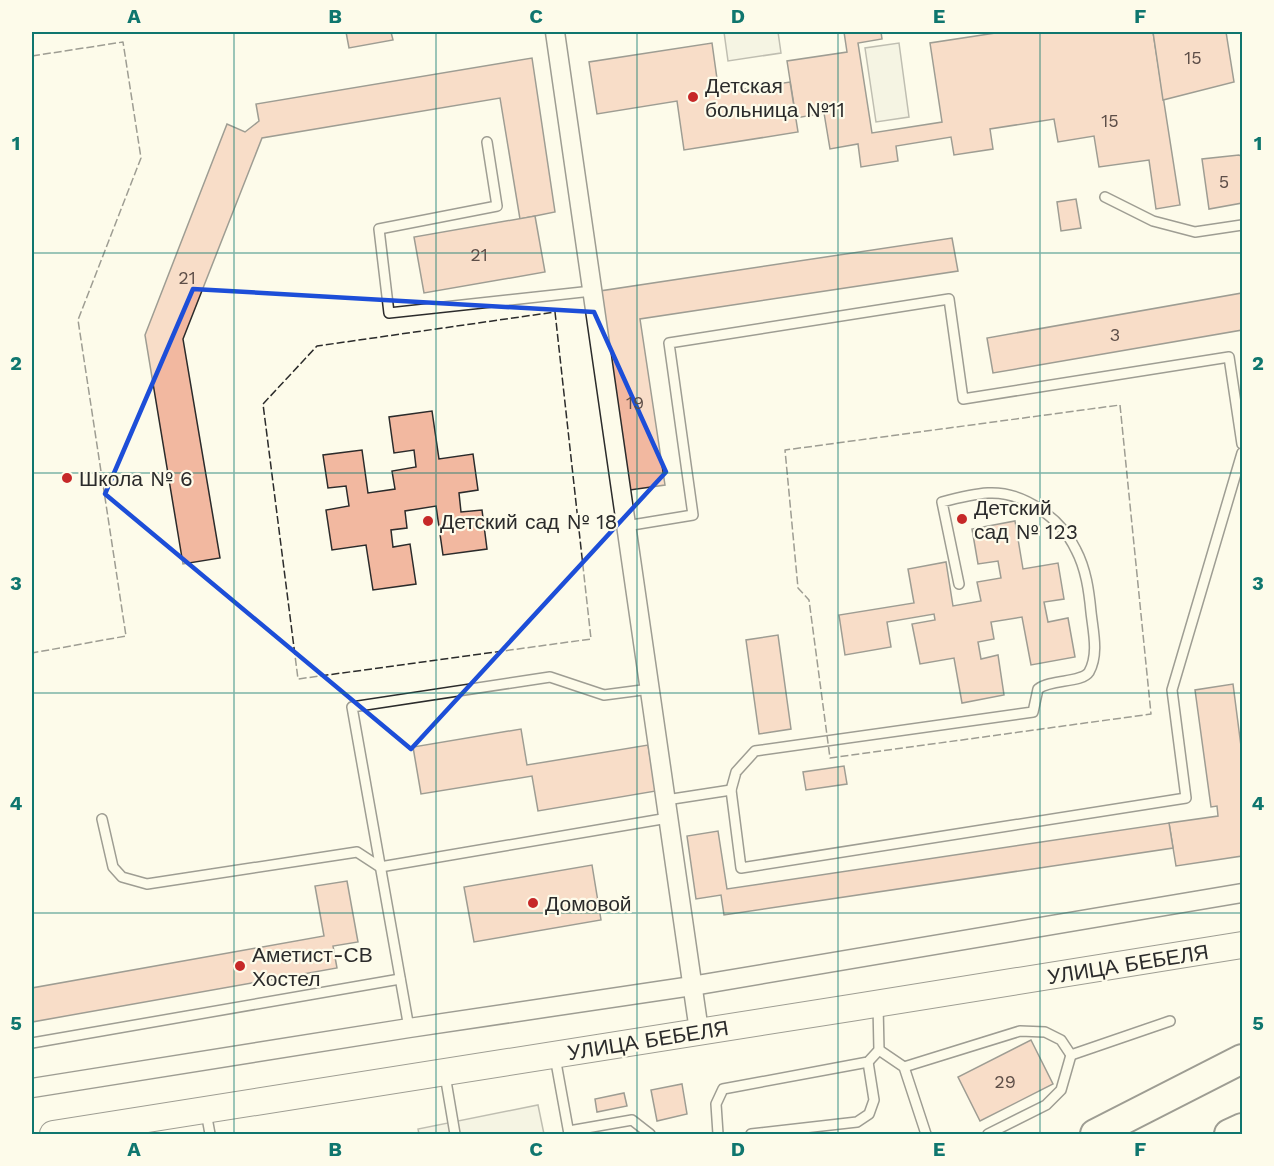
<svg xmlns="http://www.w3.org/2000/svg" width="1274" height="1166" font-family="'Work Sans',sans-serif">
<rect width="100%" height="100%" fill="#fdfbea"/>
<g fill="#eceadb" stroke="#74746e" stroke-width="1.5">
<polygon points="724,32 778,32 781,53 728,61"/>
<polygon points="899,43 909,117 876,122 865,48"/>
<polygon points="538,1105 544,1134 419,1134 418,1129"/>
</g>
<g fill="#f2b8a0" stroke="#2b2b2b" stroke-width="1.5">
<polygon points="346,32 391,32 393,40 349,48"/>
<polygon points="844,32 881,32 882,39 858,43 872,133 942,122 930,43 1002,32 1153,32 1180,205 1156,209 1149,160 1099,167 1094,136 1058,142 1054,119 990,129 993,149 954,155 951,137 896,146 898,161 861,167 858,144 830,149 824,113 796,118 787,61 847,52"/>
<polygon points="1153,32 1226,32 1234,82 1163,100"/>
<polygon points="712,43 719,93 790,82 798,132 684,150 677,101 597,114 589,62"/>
<polygon points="532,58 555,212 520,219 500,98 262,138 183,339 220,558 183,564 145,335 227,124 245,132 259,121 256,104"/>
<polygon points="1239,155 1242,157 1242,203 1209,209 1202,159"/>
<polygon points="1076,199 1081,228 1061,231 1057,202"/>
<polygon points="535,216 545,272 424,293 414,237"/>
<polygon points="952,238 958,271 640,319 665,485 630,490 600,291"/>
<polygon points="1242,293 1242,330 993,373 987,338"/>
<polygon points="432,411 439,459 473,454 478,490 459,493 461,512 482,510 487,549 443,555 436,506 405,511 407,528 391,530 393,547 410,544 416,584 373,590 366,545 332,550 326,510 349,506 346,486 328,488 323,455 362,450 368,493 395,489 392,471 416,467 414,450 394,453 389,417"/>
<polygon points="1015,521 1023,569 1058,563 1064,599 1044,602 1048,622 1068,618 1075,657 1031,665 1022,617 991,622 994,639 978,642 981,659 998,655 1004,695 962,703 954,658 920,664 912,624 935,620 934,614 887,622 891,647 845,655 839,615 914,603 908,569 946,562 953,606 981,601 977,582 1001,578 998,561 978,564 972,529"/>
<polygon points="778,635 791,729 759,734 746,640"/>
<polygon points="1233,684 1242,754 1242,856 1176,866 1169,823 1218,816 1217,806 1211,807 1195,690"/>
<polygon points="521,729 527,765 648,745 656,791 538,811 532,776 421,794 413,747"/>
<polygon points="844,766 847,784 806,790 803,772"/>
<polygon points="1169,823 1173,848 724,915 721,895 696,899 687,836 718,831 727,889"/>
<polygon points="592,865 601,920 474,942 464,887"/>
<polygon points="347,881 358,942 333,946 337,968 32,1022 32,988 324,936 315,886"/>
<polygon points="1031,1040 1053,1084 980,1121 958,1077"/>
<polygon points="682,1084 687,1114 657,1121 651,1090"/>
<polygon points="624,1093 627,1106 597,1112 595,1099"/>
</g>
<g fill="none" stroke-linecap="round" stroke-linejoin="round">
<defs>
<g id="lane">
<polyline points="487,142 497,206 379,229 389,313 592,291"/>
<polyline points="1105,197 1153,221 1195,232 1242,225"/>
<polyline points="626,526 693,515 669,343 949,299 963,399 1229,357 1242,444"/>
<path d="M731 790 736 772 755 751 1033 712 1038 689C1051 679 1082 683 1089 672 1099 654 1093 631 1091 612 1089 591 1086 569 1076 550 1061 518 1023 491 988 493 972 494 957 498 942 502L959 584"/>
<polyline points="666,800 731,790 741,868 1186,798 1172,690 1242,453"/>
<polyline points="102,819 113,867 122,877 147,884 357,852 380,867 668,818"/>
<polyline points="409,1028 352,707 550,677 604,695 650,689"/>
<polyline points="32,1043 400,979"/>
<polyline points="879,1050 904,1067 926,1134"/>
<polyline points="1071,1055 1170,1021"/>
<polyline points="555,1057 569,1134"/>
<polyline points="904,1067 1020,1031 1045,1032 1061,1040 1071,1055"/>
<polyline points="445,1075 455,1134"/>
<polyline points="206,1112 210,1134"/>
<polyline points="569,1131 632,1120 650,1134"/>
<polyline points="718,1134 716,1104 723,1089 868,1062 879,1050 878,1005"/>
<polyline points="751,1134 857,1122 869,1114 874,1100 868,1062"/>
<polyline points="988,1134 1046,1105 1061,1090 1071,1055"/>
</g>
<g id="street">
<polyline points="555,32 699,1031"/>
<polyline points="32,1088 409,1028 692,986 1242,893"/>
</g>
<path id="secondary" d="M53 1134C450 1070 846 1010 1242 945"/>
<g id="primary">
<polyline points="1095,1134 1242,1059"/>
<polyline points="1229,1134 1242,1128"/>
</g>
</defs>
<use href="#lane" stroke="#2b2b2b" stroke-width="12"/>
<use href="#street" stroke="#2b2b2b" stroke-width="21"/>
<use href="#secondary" stroke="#2b2b2b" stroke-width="28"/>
<use href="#primary" stroke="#2b2b2b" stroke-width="32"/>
<use href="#lane" stroke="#fdfbea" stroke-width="9"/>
<use href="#street" stroke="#fdfbea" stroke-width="18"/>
<use href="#secondary" stroke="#fdfbea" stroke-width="26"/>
<use href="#primary" stroke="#fdfbea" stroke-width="28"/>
<g stroke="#2b2b2b" stroke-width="1.5" stroke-dasharray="8 3" stroke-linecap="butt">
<polyline points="32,56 123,42 141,158 78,320 126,636 32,653"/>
<polygon points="555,312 591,639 298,679 263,404 317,346"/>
<polygon points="1120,405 1151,714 830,758 809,600 798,588 785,450"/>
</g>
</g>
<path d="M0 0H1274V1166H0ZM193 289 594 312 666 472 411 749 105 494Z" fill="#fdfbea" fill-opacity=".55" fill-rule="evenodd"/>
<path fill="none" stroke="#1d4ed8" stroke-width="4.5" stroke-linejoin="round" d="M193 289 594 312 666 472 411 749 105 494Z"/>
<path fill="none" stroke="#0f766e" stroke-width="1.5" stroke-opacity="0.55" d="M234 32V1134M436 32V1134M637 32V1134M838 32V1134M1040 32V1134M32 253H1242M32 473H1242M32 693H1242M32 913H1242"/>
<g fill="#c62828" stroke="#fdfbea" stroke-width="2">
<circle cx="693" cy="97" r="6"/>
<circle cx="67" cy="478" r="6"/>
<circle cx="962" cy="519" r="6"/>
<circle cx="428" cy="521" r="6"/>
<circle cx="533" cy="903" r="6"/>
<circle cx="240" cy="966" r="6"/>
</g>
<g text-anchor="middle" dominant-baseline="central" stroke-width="4.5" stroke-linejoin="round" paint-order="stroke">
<g font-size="18" fill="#5d4e48">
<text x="1193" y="57">15</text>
<text x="1110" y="120">15</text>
<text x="1224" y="181">5</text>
<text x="479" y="254">21</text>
<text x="187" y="277">21</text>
<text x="1115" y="334">3</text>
<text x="635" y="402">19</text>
<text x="1005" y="1081">29</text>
</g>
<g font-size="21" fill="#2b2b2b" stroke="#fdfbea" text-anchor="start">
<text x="705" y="85">Детская<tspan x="705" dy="24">больница №11</tspan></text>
<text x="79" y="478">Школа № 6</text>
<text x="974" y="507">Детский<tspan x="974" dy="24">сад № 123</tspan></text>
<text x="440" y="521">Детский сад № 18</text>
<text x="545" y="903">Домовой</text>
<text x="252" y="954">Аметист-СВ<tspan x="252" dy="24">Хостел</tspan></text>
</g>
<g font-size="21" fill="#2b2b2b" stroke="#fdfbea">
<text transform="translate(1128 964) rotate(-9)">УЛИЦА БЕБЕЛЯ</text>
<text transform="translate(648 1040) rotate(-9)">УЛИЦА БЕБЕЛЯ</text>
</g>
</g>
<rect width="1274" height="1166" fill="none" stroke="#fdfbea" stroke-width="66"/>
<rect x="33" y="33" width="1208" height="1100" fill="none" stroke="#0f766e" stroke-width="2"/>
<g font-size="20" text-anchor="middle" font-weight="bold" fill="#0f766e">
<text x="134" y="23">A</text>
<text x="335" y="23">B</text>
<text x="536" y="23">C</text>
<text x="738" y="23">D</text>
<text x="939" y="23">E</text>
<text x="1140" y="23">F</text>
<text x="16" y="150">1</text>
<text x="1258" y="150">1</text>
<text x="16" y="370">2</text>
<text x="1258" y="370">2</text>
<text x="16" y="590">3</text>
<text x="1258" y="590">3</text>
<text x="16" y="810">4</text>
<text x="1258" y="810">4</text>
<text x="16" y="1030">5</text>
<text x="1258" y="1030">5</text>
<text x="134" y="1156">A</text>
<text x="335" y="1156">B</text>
<text x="536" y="1156">C</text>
<text x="738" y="1156">D</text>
<text x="939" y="1156">E</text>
<text x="1140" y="1156">F</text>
</g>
</svg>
